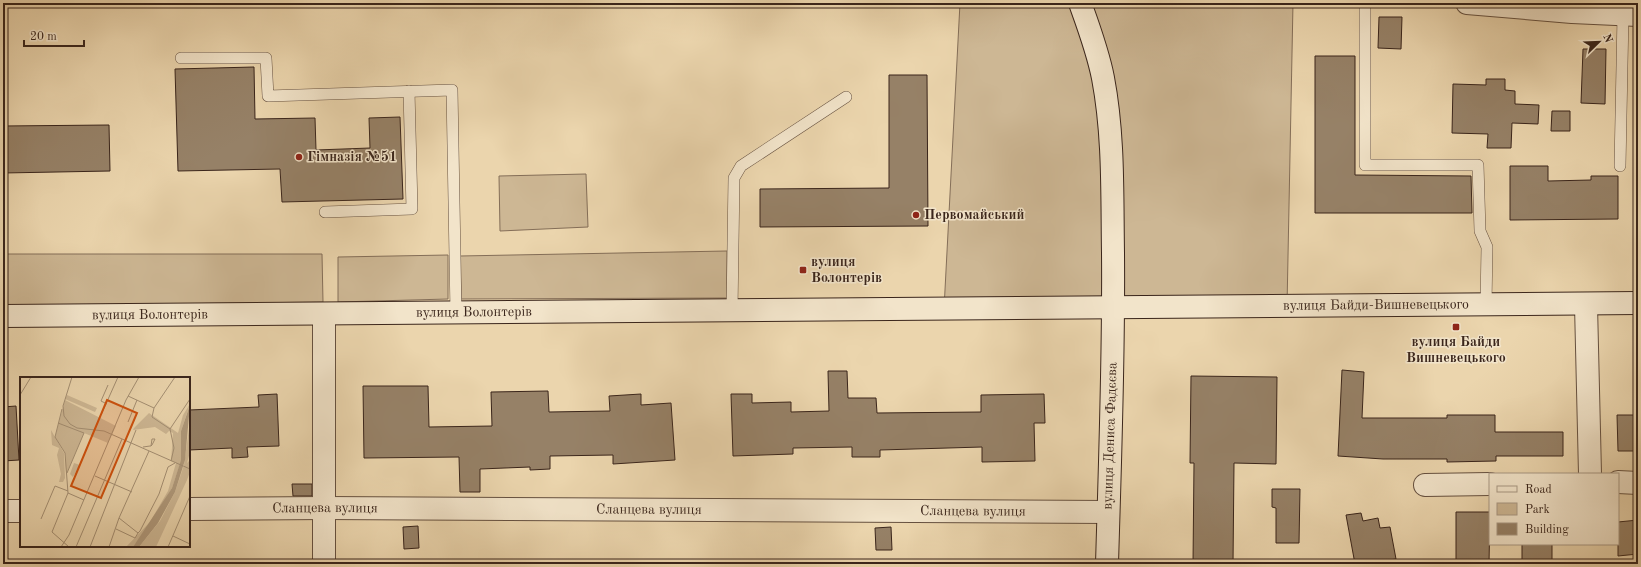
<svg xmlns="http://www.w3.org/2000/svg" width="1641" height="567" font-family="'Old Standard TT',serif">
<rect width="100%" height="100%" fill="#ebd5ad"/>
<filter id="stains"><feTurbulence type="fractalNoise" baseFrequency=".005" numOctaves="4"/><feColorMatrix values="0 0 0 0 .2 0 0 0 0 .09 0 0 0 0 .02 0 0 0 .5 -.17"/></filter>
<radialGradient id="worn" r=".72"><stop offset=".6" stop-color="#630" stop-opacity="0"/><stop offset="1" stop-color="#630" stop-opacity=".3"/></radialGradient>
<g fill="#cdb794" stroke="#846e58">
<polygon points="960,3 1293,3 1287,307 944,309"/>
<polygon points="586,174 588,227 500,231 499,176"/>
<polygon points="727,251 727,298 461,299 460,256"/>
<polygon points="3,254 322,254 323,302 3,306"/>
<polygon points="448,255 448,299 338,302 338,257"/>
</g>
<g fill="#968167" stroke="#3a251b">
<polygon points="1379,17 1402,17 1401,49 1378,48"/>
<polygon points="1583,49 1606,49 1605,104 1581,103"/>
<polygon points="1315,56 1355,56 1355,175 1471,176 1472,213 1315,213"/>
<polygon points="254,67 255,119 315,118 316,150 370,148 369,118 400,117 403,199 282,202 280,169 178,171 175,69"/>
<polygon points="889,75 927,75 928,226 760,227 760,189 889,188"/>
<polygon points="1486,79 1505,79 1505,90 1515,91 1515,104 1539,105 1538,124 1512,123 1511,148 1487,148 1488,134 1452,133 1453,84 1486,85"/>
<polygon points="1552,111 1570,111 1570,131 1551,131"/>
<polygon points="109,125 110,171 3,173 3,126"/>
<polygon points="1510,166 1548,166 1548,181 1591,180 1591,176 1618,176 1618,219 1510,220"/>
<polygon points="1342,370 1364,372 1362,418 1447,418 1447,415 1495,415 1495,432 1563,432 1563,456 1496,456 1496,461 1447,462 1447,459 1383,459 1338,456"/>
<polygon points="828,371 847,371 848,398 876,398 877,413 981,412 981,395 1044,394 1045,423 1034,423 1035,461 982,462 982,447 880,450 880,457 852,457 852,447 793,448 793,454 733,456 731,394 752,394 752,403 791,402 791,412 829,411"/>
<polygon points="1191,376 1277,377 1276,464 1234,463 1233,564 1193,564 1194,463 1190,463"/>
<polygon points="363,386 428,386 429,427 492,426 491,392 548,391 549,412 610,411 609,396 641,394 641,405 671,403 675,460 613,464 613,455 550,456 550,469 530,470 530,467 480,469 480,492 460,492 459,457 364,458"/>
<polygon points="277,394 279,446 247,447 248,457 232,458 232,448 189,450 189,410 259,407 258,395"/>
<polygon points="16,406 19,460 3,461 3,407"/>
<polygon points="1617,415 1638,415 1638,451 1618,451"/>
<polygon points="292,484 312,484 312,496 293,496"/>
<polygon points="1272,489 1300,489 1299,543 1276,543 1276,508 1272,507"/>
<polygon points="1456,512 1490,512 1489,563 1456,563"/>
<polygon points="1361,513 1363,521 1378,518 1380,528 1390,527 1396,559 1383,561 1383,564 1355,564 1346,515"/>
<polygon points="1638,520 1638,554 1618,556 1618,522"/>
<polygon points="418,526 419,548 404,549 403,527"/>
<polygon points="891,527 892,550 876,550 875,528"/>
<rect x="1522" y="544" width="30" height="20"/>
</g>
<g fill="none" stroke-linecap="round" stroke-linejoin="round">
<defs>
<g id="lane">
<polyline points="1365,3 1365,165 1478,165 1480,231 1487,247 1486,305"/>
<polyline points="181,58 266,58 268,96 452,90 456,313"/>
<polyline points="1620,166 1623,15"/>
<polyline points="325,212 412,209 409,91"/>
<polyline points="732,311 734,178 741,166 846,97"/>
</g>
<g id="street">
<polyline points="1467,3 1572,12 1638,15"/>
<polyline points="1586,305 1590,474"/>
<polyline points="324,314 324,564"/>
<polyline points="1618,482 1638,483"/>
<polyline points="1425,485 1490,484"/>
<path id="s1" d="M189 509 325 508 1108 512"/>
<polyline points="3,511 21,511"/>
</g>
<g id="secondary">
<path d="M1080 3C1089 28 1098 52 1103 78 1114 136 1112 195 1113 253 1114 357 1110 460 1107 564"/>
<path id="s2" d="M3 316 1638 303"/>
</g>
</defs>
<use href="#lane" stroke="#665140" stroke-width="12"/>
<use href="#street" stroke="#665140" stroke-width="24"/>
<use href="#secondary" stroke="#3a251b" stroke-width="24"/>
<use href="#lane" stroke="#f2e4ca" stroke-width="11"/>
<use href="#street" stroke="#f2e4ca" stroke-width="22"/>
<use href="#secondary" stroke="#f2e4ca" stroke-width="22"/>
</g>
<g fill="#8f2418" stroke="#f2e4ca" stroke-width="1.5">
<circle cx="299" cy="157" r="4"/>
<circle cx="916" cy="215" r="4"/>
<rect x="799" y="266" width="8" height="8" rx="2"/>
<rect x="1452" y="323" width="8" height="8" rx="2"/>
</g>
<g text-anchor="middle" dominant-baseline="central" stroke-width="3" stroke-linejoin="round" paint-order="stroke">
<g font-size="14" font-weight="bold" fill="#3a251b" stroke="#f2e4ca" text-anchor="start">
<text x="307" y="157">Гімназія №51</text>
<text x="924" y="215">Первомайський</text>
<text x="811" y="262">вулиця<tspan x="811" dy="16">Волонтерів</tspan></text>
<text x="1456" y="342" text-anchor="middle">вулиця Байди<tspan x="1456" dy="16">Вишневецького</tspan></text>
</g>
<g font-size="14" fill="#3a251b" stroke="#f2e4ca">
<text stroke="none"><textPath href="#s2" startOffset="1373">вулиця Байди-Вишневецького</textPath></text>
<text stroke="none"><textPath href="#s2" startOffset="471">вулиця Волонтерів</textPath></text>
<text stroke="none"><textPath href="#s2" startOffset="147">вулиця Волонтерів</textPath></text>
<text transform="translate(1110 436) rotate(-88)">вулиця Дениса Фадєєва</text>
<text stroke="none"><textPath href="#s1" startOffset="136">Сланцева вулиця</textPath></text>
<text stroke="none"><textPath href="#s1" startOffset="460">Сланцева вулиця</textPath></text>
<text stroke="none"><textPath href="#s1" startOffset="784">Сланцева вулиця</textPath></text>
</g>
</g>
<g transform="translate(20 377)">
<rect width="170" height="170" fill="#ebd5ad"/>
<path d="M47 18 77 31 75 35 45 22ZM45 23 96 49 88 66 64 56 46 98 45 76 35 60ZM170 27 161 54V84L152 111 131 146 113 170H106L130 145 148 114 156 86 151 84 153 56 149 54 146 57 135 50 113 53 114 51 129 36 158 56 163 38ZM170 44V75L167 86 170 83V95L167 103 136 170H119L140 144 155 115 164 88ZM31 53 44 76 45 101 43 105H39L41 97 37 78 39 71 32 68ZM54 86 60 88 53 100 50 97Z" fill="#cdb794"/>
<path d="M170 28 165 83 155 115 138 146 119 170H113L152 111 161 83V54Z" fill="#af997b"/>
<path fill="none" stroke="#a48f73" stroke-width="1" d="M52 0 43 29 44 39 50 47 57 51 84 54 170 92M0 18 11 0M108 19 134 31 155 0M87 27 81 24 88 8M134 31 132 40 150 52 170 22M42 32 35 60 45 76 48 116 32 155 49 170M81 38 98 0M108 45 117 23M38 46 64 56 47 96M150 52 154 71 151 84M123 70 130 69H131L132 68 135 62H132L131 69M75 99 112 115M48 116 64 123M99 141 129 74M21 142 35 109 48 114M96 152 115 161 118 156M153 159 170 167M41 170 49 158 106 23 119 0M56 170 102 62M70 170 116 53M89 170 99 141 118 156 120 154 139 117 148 90 155 86M148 170 170 119"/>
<path fill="#ce510e" fill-opacity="0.15" stroke="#ce510e" stroke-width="2" d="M87 23 117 36 81 121 51 109Z"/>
<rect width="170" height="170" fill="none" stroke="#3a251b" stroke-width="2"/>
</g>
<rect width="1641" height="567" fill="none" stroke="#ebd5ad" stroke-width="16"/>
<rect x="4" y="4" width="1633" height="559" fill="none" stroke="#3a251b" stroke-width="2"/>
<rect x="8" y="8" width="1625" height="551" fill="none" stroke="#3a251b"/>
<rect x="1489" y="473" width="130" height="72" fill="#f2e4ca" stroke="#a89884"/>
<rect x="1497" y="486" width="20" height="6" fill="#f2e4ca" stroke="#a89884"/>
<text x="1525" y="493" font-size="12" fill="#3a251b">Road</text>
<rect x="1497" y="503" width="20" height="12" fill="#cdb794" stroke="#a89884"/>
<text x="1525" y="513" font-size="12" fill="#3a251b">Park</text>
<rect x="1497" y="523" width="20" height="12" fill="#968167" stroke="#a89884"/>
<text x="1525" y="533" font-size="12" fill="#3a251b">Building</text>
<g transform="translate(1599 42) rotate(67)" stroke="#f2e4ca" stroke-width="3" paint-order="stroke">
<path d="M0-3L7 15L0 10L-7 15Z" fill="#3a251b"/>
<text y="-6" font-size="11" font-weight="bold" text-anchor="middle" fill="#3a251b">N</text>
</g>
<path d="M24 40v6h60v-6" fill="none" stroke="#3a251b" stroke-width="2"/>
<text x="30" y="40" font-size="12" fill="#3a251b" stroke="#f2e4ca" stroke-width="3" paint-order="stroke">20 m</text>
<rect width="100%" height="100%" filter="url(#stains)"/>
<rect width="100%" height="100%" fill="url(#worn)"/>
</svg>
